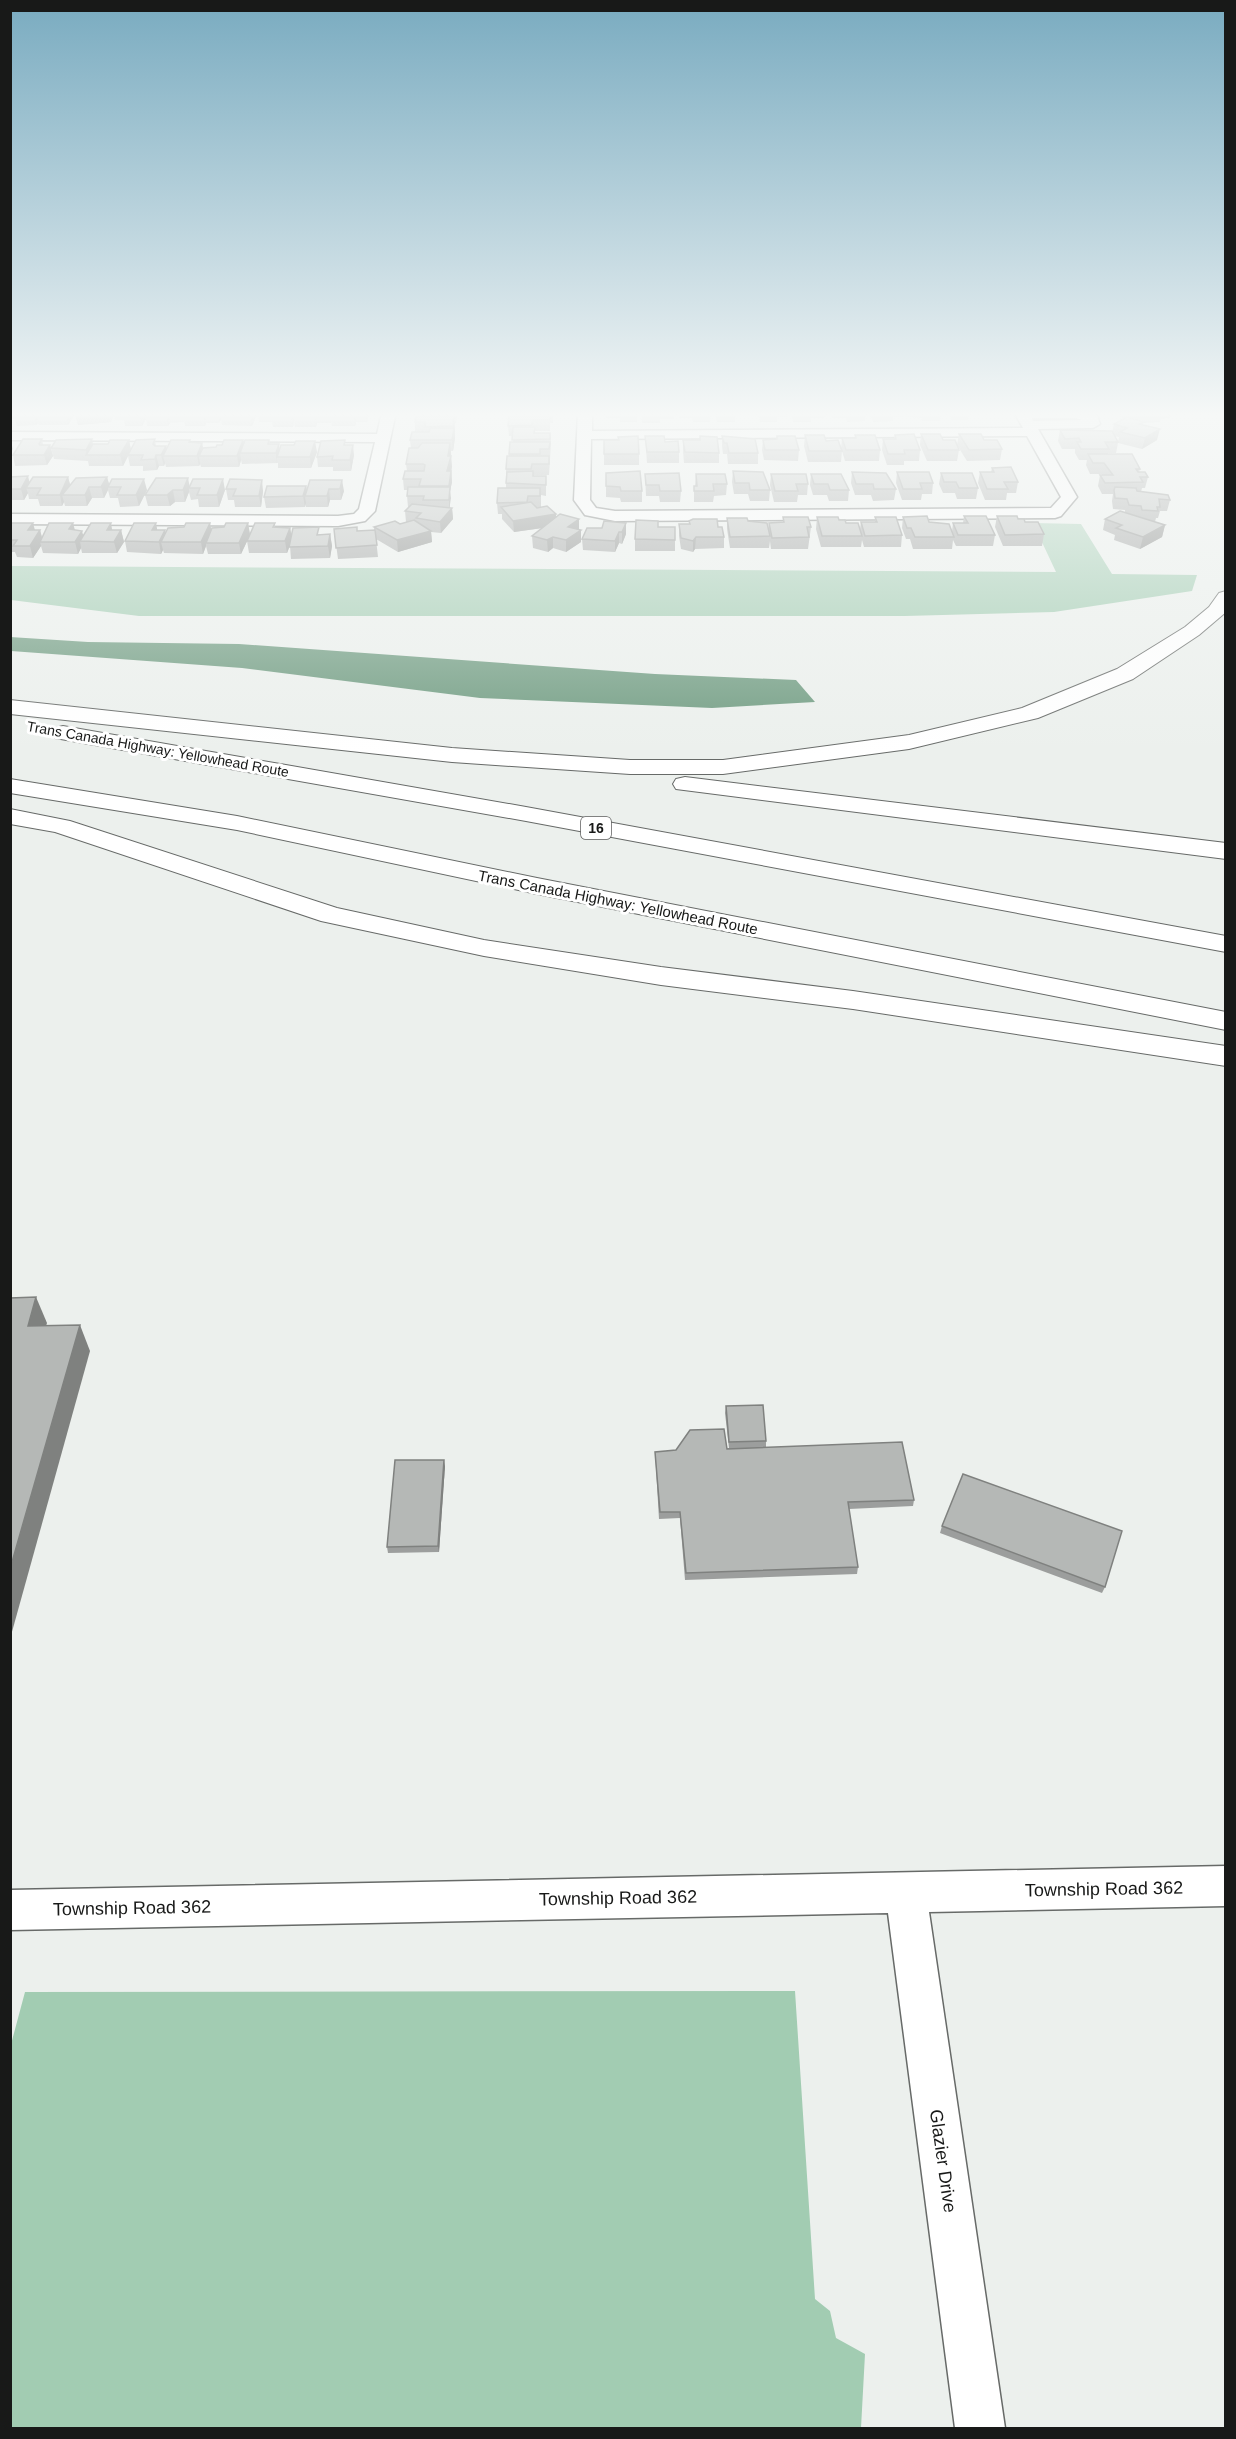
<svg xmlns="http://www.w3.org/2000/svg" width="1236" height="2439" font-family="Helvetica,sans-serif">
<rect width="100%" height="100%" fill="#ecf0ed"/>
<g fill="#a2ccb2">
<polygon points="1033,523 1081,524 1112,574 1197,575 1192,591 1054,612 905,616 139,616 11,600 11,566 1056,572"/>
<polygon points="795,1991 815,2299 830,2311 836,2338 865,2354 861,2428 11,2428 10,2048 25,1992"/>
</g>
<polygon fill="#729d83" points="10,637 88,642 239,644 655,674 796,680 815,702 712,708 480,698 242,668 11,651"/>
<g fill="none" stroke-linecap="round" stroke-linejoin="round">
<defs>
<g id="minor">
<polygon points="382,412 396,412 375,511 365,521 338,526 10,524 10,514 338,516 354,514 359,509 375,442 10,440 10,432 377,434"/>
<path d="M578 412H592V431L1023 428 1014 412H1086L1097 415 1100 424 1093 428 1038 429 1077 497 1061 516 1055 518 615 521 585 515 574 500ZM1032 418H1076L1082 420 1033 421ZM1027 436 1061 497 1051 508 615 511 596 508 590 500 591 439Z"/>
<polygon points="1226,1866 1226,1906 929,1912 1005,2428 955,2428 888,1913 10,1930 10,1890"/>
</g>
<g id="motorway">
<polygon points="1226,591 1226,612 1199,635 1133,679 1038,718 909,749 723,774 630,774 452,762 10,714 10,700 452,748 630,760 723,760 909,735 1022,708 1117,669 1185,627 1209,607 1219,593"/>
<polygon points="63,726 526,807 1226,936 1226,952 526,821 55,738 51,733 55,728"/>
<polygon points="685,777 1226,843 1226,859 676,789 673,784 676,779"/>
<polygon points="10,779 237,816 537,878 1226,1012 1226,1030 537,894 237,830 10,793"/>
<polygon points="10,809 70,821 337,908 484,940 661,967 853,991 1226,1046 1226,1066 853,1009 661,985 484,956 321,921 55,832 10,824"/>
</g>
</defs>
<use href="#minor" stroke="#676a68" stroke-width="3"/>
<use href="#motorway" stroke="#676a68" stroke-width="2"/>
<use href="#minor" fill="#fff" fill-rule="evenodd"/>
<use href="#motorway" fill="#fff" fill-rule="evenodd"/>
</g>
<g fill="#9c9e9d" fill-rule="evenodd">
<polygon points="10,412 73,412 74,416 68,425 39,425 38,423 36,425 17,426 15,419 10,419"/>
<polygon points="77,412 258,412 252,426 222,425 221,420 219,423 206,423 205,426 185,426 184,421 184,422 170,423 168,426 147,426 146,419 142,426 125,426 124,420 115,420 114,415 111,422 78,425"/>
<polygon points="258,412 369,412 367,422 356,422 355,426 332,426 331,421 331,423 317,423 316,427 295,427 294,421 293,427 273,427 272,422 259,422"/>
<polygon points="418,412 458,412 456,423 455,423 455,438 453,451 451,451 452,482 450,491 450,508 452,508 453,519 441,533 431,532 432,542 398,552 376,539 378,557 338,559 334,529 357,531 374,530 374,527 400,524 406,522 405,511 409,507 408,507 407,496 408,490 404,490 403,479 407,471 406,464 411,448 410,440 415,432 415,422 418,416"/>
<polygon points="460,412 473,412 473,413 460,414"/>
<polygon points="512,412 553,412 553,423 550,423 550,431 535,431 535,433 550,433 551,443 549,475 534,475 534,476 546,476 546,496 541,495 541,507 536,507 556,514 556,518 579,519 579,530 581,542 566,552 553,548 548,552 533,548 532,536 543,528 514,532 502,519 502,514 498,514 497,503 506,488 506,469 509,456 510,442 513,442 513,436 509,436 508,426"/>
<polygon points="606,412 637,412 637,422 620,422 620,418 606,418"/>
<polygon points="641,412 674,412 674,419 660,419 660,423 642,423"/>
<polygon points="679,412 711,412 710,422 693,422 692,418 679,418"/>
<polygon points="715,412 745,412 745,416 735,416 735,422 717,422"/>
<polygon points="758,412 788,412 788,417 777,417 777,422 760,422"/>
<polygon points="791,412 825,412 824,418 811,418 811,422 793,422"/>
<polygon points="830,412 866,412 865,421 847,422 846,418 832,418"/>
<polygon points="871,412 904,412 904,417 893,417 893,421 873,422 870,415"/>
<polygon points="905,412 941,412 940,421 922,421 921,418 907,417"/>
<polygon points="948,412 978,412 978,414 969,415 968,420 952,420"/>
<path d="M1119 412H1173L1172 417 1161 419 1160 422 1143 423V425L1157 440 1142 449 1118 443 1116 453H1108V454L1140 469 1139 472 1148 477 1145 488H1142L1141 492 1170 500 1167 511H1160L1158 518H1156L1155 522 1165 525 1162 537 1140 549 1114 540 1115 535 1103 530 1105 519 1125 513V510L1113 509 1112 501 1113 494H1102L1098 486 1100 475H1102V474H1090L1086 465 1087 460H1079L1075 453V449H1062L1058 441 1060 430 1112 433 1114 424 1124 419 1118 415ZM1114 436 1119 437 1118 442Z"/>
<polygon points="921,434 943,440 959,450 957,461 927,461 920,445"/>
<polygon points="959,434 984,440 1002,449 1000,460 967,461 957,445"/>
<polygon points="805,435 826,441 841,449 842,438 855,438 855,435 880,450 879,461 845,461 842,451 841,462 808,462 804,446"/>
<polygon points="895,435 920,450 919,461 904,461 904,465 887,465 882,450 883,439 894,439"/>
<polygon points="645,436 665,442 679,452 679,463 647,463"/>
<polygon points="700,436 719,453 719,463 684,463 683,451 683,440 700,440"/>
<polygon points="722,436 758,453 758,464 728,464 727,454 723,454 722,446"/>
<polygon points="777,436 799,450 798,461 764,460 762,450 763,440 776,439"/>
<polygon points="42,439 43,445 50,445 53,456 47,465 15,466 13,455"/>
<polygon points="155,439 156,446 166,446 167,449 190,440 190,442 202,443 203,448 216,447 222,445 243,440 244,443 269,440 270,444 280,449 317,452 311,468 278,468 278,463 242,464 241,460 239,467 201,467 200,464 199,466 166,467 165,463 164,466 159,466 157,470 143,471 143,466 130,466 128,456 123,466 89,466 88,461 54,459 51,448 93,444 108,444 129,440 131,450"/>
<polygon points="345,440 345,445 354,455 351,471 333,471 333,467 318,467 317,457"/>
<polygon points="604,440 639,454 639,465 604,465"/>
<polygon points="992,468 1018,482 1016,493 1007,493 1006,500 985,500 978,483 980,472 991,472"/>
<polygon points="733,471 770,490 769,501 750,501 748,494 734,494 732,482"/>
<polygon points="852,472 896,489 894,500 873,501 871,495 855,495 851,483"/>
<polygon points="897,472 933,483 932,494 922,494 921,500 902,500 896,483"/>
<polygon points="606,473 642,491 642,502 621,502 620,498 606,497"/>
<polygon points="941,473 978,488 976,499 957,499 955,493 943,493 939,484"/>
<polygon points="645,474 681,491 680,502 660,502 659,496 646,496"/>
<polygon points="696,474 727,484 726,495 714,496 713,502 694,502 694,486 695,486"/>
<polygon points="771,474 808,484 807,495 798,495 797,502 774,502 770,485"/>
<polygon points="811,474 849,490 848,501 829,501 827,495 813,495 810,485"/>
<polygon points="10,477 30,482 68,477 70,485 107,477 109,485 147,490 139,506 120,507 118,498 110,498 108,490 104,498 92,498 87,506 65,506 64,502 62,506 40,506 38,499 29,499 28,493 24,500 10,500"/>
<polygon points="230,479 263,491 261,507 235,507 234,500 228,500 226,489"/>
<polygon points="310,480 344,491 341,500 330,500 328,507 306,507 306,503 305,507 266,508 264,497 306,486 307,490"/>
<polygon points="190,486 225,490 219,507 199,507 198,499 191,500 189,492 185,502 175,502 170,506 148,506 145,495"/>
<polygon points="964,516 995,535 993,546 956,546 953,540 952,549 913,549 910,539 906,539 902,528 903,517 929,522 952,532 953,523 963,523"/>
<polygon points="997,516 1018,519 1025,522 1044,534 1042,546 1003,546 995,527"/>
<polygon points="783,517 811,527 808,549 771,549 770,541 769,548 730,548 727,529 727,518 748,521 768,530 769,523 783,522"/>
<polygon points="817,517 839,520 860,529 861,522 875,522 875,517 902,535 901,547 864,547 862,540 861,547 821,547 816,529"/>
<polygon points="689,521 718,527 724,537 724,548 695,549 693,552 681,549 679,536 679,524 689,524"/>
<polygon points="210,523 211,531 248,523 250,535 241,554 208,554 206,546 203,554 164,553 163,550 161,554 127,552 125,541 157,530 165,530 166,533 184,527"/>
<polygon points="275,523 275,528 290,528 292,536 330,534 332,546 330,558 291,559 290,546 287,553 249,553 247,541"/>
<polygon points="626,523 626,534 622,544 619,543 615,552 583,550 582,539 602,528"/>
<polygon points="10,525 35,530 40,530 42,537 74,530 83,535 112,530 121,530 124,542 117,553 82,553 81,548 78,554 43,553 41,546 33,558 17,557 15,552 10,552"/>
<polygon points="658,527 675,527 675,551 635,551 635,539"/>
<polygon points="726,1406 766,1441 766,1447 914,1500 913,1506 849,1509 858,1567 857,1574 685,1580 680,1518 659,1519 655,1452 729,1448 725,1413"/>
<polygon points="445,1466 439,1552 388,1553 387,1547"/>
<polygon points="942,1526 1105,1587 1102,1593 940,1533"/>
</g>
<g fill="#7f817f">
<polygon points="36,412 45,412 36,415 38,423 36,425 34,415"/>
<polygon points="67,412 73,412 74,416 68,425 66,414"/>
<polygon points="102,412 114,412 114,415 111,422 78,425 75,415"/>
<polygon points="142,412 149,412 145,416 146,419 142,426 140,415"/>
<polygon points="168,412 170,423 168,426 166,416"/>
<polygon points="218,412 224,412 220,415 221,420 219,423"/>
<polygon points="252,412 258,412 252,426 250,416"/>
<polygon points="292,412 296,412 293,416 294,421 293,427 291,416"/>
<polygon points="316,412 317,423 316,427 315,416"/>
<polygon points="355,412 356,422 355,426 354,415"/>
<polygon points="365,412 369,412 367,422"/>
<polygon points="1163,412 1173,412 1172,417 1161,419"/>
<polygon points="204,413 206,423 205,426 203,416"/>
<polygon points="454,415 455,438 453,451 452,440"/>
<polygon points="1160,429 1157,440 1142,449 1145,438"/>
<polygon points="10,439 13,449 10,454"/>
<polygon points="92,439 94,450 87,455 86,450"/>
<polygon points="129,440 131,450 123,466 120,455"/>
<polygon points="243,440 245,451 240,453 241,460 239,467 237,456"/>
<polygon points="315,441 317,452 311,468 310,457"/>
<polygon points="202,443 204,454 199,456 200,464 199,466 197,456"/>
<polygon points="450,443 451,453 450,461 451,456 452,467 448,482 447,471"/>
<polygon points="279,444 280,455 277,457 277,464 276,453"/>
<polygon points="50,445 53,456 47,465 44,455"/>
<polygon points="353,445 354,455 351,471 350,460"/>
<polygon points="166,446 168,456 163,456 165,463 164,466 161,455"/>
<polygon points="156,455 159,466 157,470 155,459"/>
<polygon points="451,471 452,482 450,491 451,498 449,511 452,508 453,519 441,533 440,522 449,511 449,486"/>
<polygon points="28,476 31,488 26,488 28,493 24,500 21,489"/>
<polygon points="68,477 71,488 62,495 64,502 62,506 60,495"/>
<polygon points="107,477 110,487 108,487 108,490 104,498 101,487"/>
<polygon points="188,478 190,488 189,488 189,492 185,502 183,490"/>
<polygon points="144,479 147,490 139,506 136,495"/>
<polygon points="223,479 225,490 219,507 217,495"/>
<polygon points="262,480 263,491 261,507 259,496"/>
<polygon points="342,480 344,491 341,500 340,489"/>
<polygon points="306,486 308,496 305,496 306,503 305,507 303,496"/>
<polygon points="89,487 92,498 87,506 85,495"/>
<polygon points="329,489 330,500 328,507 327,496"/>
<polygon points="173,490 175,502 170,506 167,495"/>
<polygon points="556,514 556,526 514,532 513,521"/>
<polygon points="579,519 579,530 581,530 581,542 566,552 566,540 568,527"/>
<polygon points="33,523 36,534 28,530"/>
<polygon points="73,523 76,534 69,529"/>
<polygon points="111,523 113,535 107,530"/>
<polygon points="156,523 158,534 152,530"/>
<polygon points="210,523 212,534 206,543 206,546 203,554 201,542"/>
<polygon points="248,523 250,535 241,554 239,543"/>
<polygon points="626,523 626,534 622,544 622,532"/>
<polygon points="1165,525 1162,537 1140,549 1143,537"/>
<polygon points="290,528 292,539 287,553 285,541"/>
<polygon points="40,530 43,542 40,542 41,546 33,558 30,546"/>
<polygon points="121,530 124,542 117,553 114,542"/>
<polygon points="165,530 167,541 161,542 163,550 161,554 159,542"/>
<polygon points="82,531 85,542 80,541 81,548 78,554 75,542"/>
<polygon points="431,531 432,542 398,552 397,540"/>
<polygon points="619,532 619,543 615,552 615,541"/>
<polygon points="330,534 332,546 330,558 328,546"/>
<polygon points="553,537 553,548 548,552 547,540"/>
<polygon points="696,537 695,549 693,552 693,541"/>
<polygon points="36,1297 47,1323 38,1352 28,1326"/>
<polygon points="80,1325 90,1351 10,1639 10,1569"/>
<polygon points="444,1460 445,1466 439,1552 438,1546"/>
</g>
<g fill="#b5b8b6" stroke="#7f817f" stroke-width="1.5">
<polygon points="16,412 36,412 34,415 14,415"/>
<polygon points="38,412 67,412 66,414 36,415"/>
<polygon points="77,412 102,412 75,415"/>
<polygon points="124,412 142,412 140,415 123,415"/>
<polygon points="147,412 167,412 166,416 145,416"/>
<polygon points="185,412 218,412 204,413 203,416 183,416"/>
<polygon points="221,412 252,412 250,416 220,415"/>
<polygon points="273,412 292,412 291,416 272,416"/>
<polygon points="296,412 329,412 316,412 315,416 293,416"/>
<polygon points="332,412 355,412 354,415 331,415"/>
<polygon points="1130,412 1153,412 1131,413"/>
<polygon points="509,414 550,414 550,420 532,420 532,425 508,426"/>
<polygon points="454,415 453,426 425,427 425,422 415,422 416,416"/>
<polygon points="1127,417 1144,422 1139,424 1160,429 1145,438 1120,432 1127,428 1114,424"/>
<polygon points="513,427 535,427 534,433 550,433 550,439 512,440"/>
<polygon points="430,428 454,428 452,440 410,440 412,432 429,432"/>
<polygon points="1060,430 1112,431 1118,442 1105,442 1109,449 1081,449 1077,442 1081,442 1079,438 1065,439"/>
<polygon points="914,434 920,450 904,450 905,454 888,454 883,439 896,439 895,435"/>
<polygon points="921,434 940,434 943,440 955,440 959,450 928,450"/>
<polygon points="959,434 981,434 984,440 997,440 1002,449 969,450"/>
<polygon points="805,435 824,435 826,441 838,440 842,451 809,451"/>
<polygon points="855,435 875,435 880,450 846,450 842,438 856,438"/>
<polygon points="638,436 639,454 604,454 604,440 619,440 618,437"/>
<polygon points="645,436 664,436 665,442 678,441 679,452 647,452"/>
<polygon points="700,436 717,437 719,453 685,452 683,440 700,440"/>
<polygon points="722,436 755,439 758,453 729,453 727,443 724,443"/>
<polygon points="777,436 795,436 799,450 765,450 763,440 777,439"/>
<polygon points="23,439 42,439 39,444 40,445 50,445 44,455 13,455"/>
<polygon points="92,439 86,450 51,448 56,440"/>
<polygon points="155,439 153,444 155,446 166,446 161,455 156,455 155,459 141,460 143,455 128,455 136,440"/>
<polygon points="110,440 129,440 120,455 86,455 93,444 108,444"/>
<polygon points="171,440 190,440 189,442 202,443 197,456 163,456"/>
<polygon points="224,440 243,440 237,456 199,456 203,448 216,447 217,445 222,445"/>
<polygon points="245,440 269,440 268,444 279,444 276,453 240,453"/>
<polygon points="345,440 344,445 353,445 350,460 332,460 333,456 317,457 321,441"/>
<polygon points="296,441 315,441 310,457 277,457 281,445 294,445"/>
<polygon points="510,442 550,442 549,449 540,449 540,454 509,454"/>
<polygon points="422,443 450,443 448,456 451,456 447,471 451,471 449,486 419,486 421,479 403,479 405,471 424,471 425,465 423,464 406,464 409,448 418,448"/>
<polygon points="1088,454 1132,454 1140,469 1136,469 1138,472 1145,472 1148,477 1140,477 1143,482 1105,483 1100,475 1113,475 1104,463 1093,463"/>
<polygon points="507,456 549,456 549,464 532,464 531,469 506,469"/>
<polygon points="1011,467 1018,482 1004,482 1008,489 987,489 980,472 994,472 992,468"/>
<polygon points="533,471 533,476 546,476 546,485 506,483 507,472"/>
<polygon points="640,471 642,491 621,491 620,487 606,486 606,473"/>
<polygon points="733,471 763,472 770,490 750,490 749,483 735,483"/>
<polygon points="852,472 886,473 896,489 874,489 873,484 856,484"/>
<polygon points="897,472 929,472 933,483 920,483 922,489 903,489"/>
<polygon points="679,473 681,491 660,491 659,485 646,485 645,474"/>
<polygon points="941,473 972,473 978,488 959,488 956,482 944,482"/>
<polygon points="696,474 725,474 727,484 713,484 714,491 694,491 694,486 697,486"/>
<polygon points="771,474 806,474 808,484 796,484 798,491 775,491"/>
<polygon points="811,474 841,474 849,490 830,490 828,484 814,484"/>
<polygon points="28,476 21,489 10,489 10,477"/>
<polygon points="33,477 68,477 60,495 37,495 41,488 26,488"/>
<polygon points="107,477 101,487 89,487 85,495 62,495 76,478"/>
<polygon points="156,478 188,478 183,490 173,490 167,495 145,495"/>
<polygon points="112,479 144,479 136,495 117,495 121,487 108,487"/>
<polygon points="193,479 223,479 217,495 197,495 200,488 189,488"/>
<polygon points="230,479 262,480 259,496 233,496 236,489 226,489"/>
<polygon points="310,480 342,480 340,489 329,489 327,496 305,496"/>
<polygon points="267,486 306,486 303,496 264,497"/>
<polygon points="408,487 450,487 449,500 423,500 424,496 407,496"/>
<polygon points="1115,487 1136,488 1137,491 1168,495 1170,500 1159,499 1160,507 1157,507 1158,511 1142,510 1141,506 1129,505 1127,499 1115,498 1114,490"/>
<polygon points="498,488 540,488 540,496 528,496 527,502 497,503"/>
<polygon points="531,502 537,508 547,506 556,514 513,521 501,507"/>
<polygon points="412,504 452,508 440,522 416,518 421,513 405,511"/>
<polygon points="1120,511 1165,525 1143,537 1116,528 1122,525 1105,519"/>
<polygon points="560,514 579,519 568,527 581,530 566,540 553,537 547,540 532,536"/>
<polygon points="927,516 929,522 949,524 954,537 915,537 911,528 907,528 903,517"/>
<polygon points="964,516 986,516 995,535 958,535 953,523 968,523"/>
<polygon points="997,516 1017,516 1018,519 1024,519 1025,522 1038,522 1044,534 1005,535"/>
<polygon points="783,517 808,517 811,527 807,527 809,537 772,538 769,523 784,522"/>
<polygon points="817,517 838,517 839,520 845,520 846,523 858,523 862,536 822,536"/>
<polygon points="875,517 896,517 902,535 865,536 861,522 877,522"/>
<polygon points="727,518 747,518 748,521 767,523 770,536 730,537"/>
<polygon points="693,519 717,519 718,527 722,527 724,537 696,537 693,541 681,538 679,524 690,524 689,521"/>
<polygon points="414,520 431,531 397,540 374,527 395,521 400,524"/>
<polygon points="636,520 658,521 658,527 675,527 675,540 635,539"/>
<polygon points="604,521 626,523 622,532 619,532 615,541 582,539 587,528 602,528"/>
<polygon points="12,523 33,523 28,530 40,530 30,546 13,546 17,540 10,540 10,525"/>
<polygon points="49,523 73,523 69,529 82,531 75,542 40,542"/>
<polygon points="91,523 111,523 107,530 121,530 114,542 80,541"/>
<polygon points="134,523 156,523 152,530 165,530 159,542 125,541"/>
<polygon points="186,523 210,523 201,542 161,542 168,528 184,527"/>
<polygon points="226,523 248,523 239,543 206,543 212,528 224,527"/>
<polygon points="255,523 275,523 273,527 290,528 285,541 247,541"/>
<polygon points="319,527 317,535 330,534 328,546 289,547 293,528"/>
<polygon points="357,527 357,531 375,530 377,545 336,548 334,529"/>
<polygon points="36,1297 28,1326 80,1325 10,1569 10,1298"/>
<polygon points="763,1405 766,1441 729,1442 726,1406"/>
<polygon points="724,1429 727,1449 902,1442 914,1500 848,1502 858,1567 686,1573 680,1512 660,1512 655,1452 676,1450 690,1430"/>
<polygon points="395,1460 444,1460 438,1546 387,1547"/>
<polygon points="963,1474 1122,1531 1105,1587 942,1526"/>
</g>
<linearGradient id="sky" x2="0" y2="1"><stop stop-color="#79abc0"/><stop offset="0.55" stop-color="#f6f8f7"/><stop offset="1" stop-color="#f6f8f7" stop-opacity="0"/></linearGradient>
<rect width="1236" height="754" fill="url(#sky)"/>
<g text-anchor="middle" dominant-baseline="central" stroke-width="6" stroke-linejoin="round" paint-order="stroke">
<g font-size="14" fill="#181918" stroke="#fff">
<text transform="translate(158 749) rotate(10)">Trans Canada Highway: Yellowhead Route</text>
</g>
<rect fill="#fff" stroke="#5d5e5d" stroke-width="1.5" x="581" y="817" width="30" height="22" rx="4.5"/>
<g font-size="14" font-weight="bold" fill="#181918">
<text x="596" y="828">16</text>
</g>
<g font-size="15" fill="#181918" stroke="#fff">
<text transform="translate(618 902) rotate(11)">Trans Canada Highway: Yellowhead Route</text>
</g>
<g font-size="18" fill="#181918" stroke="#fff">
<text transform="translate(1104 1889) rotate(-1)">Township Road 362</text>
<text transform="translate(618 1898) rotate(-1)">Township Road 362</text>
<text transform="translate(132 1908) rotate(-1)">Township Road 362</text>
<text transform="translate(943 2161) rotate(82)">Glazier Drive</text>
</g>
</g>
<rect width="1236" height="2439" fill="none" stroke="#181918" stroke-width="24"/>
</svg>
